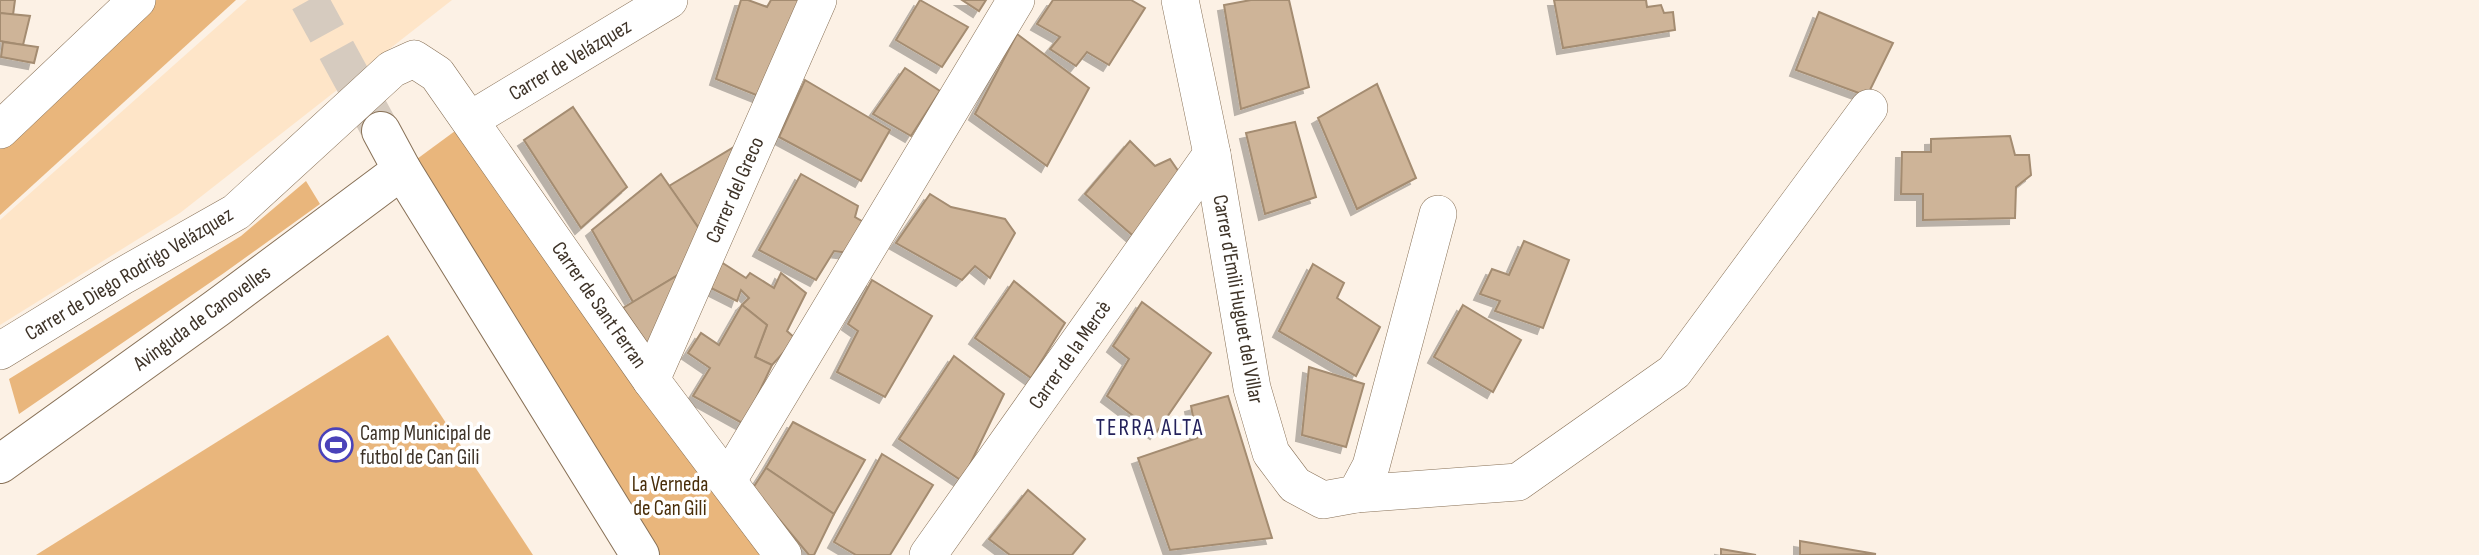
<svg xmlns="http://www.w3.org/2000/svg" width="2479" height="555" font-family="'Sofia Sans Condensed',sans-serif">
<defs>
<filter id="shadow"><feDropShadow dx="-6" dy="6" stdDeviation="0" flood-color="#0004"/></filter>
</defs>
<rect width="100%" height="100%" fill="#fcf1e5"/>
<polygon fill="#fee5c8" points="247,0 452,0 180,213 0,325 0,220"/>
<g fill="#e9b67c">
<polygon points="145,0 236,0 0,215 0,146"/>
<polygon points="470,120 783,555 640,555 402,170"/>
<polygon points="306,181 320,204 224,273 19,414 9,379 241,236"/>
<polygon points="388,335 533,555 36,555"/>
</g>
<g fill="#ceb498" stroke="#a48c71" stroke-width="2" filter="url(#shadow)">
<polygon points="0,0 15,0 13,15 0,13"/>
<polygon points="741,0 748,0 767,7 771,0 797,0 815,8 774,102 716,79"/>
<polygon points="920,0 968,27 942,67 896,40"/>
<polygon points="962,0 986,0 979,11"/>
<polygon points="1053,0 1131,0 1145,8 1109,65 1087,52 1076,66 1050,49 1060,37 1037,24"/>
<polygon points="1251,0 1289,0 1309,87 1241,109 1224,5"/>
<polygon points="1554,0 1646,0 1647,7 1661,5 1664,13 1673,12 1675,30 1563,48"/>
<polygon points="1819,12 1893,43 1867,96 1796,70"/>
<polygon points="0,13 30,16 23,45 0,41"/>
<polygon points="1017,34 1089,88 1047,166 975,114"/>
<polygon points="3,42 38,47 34,63 1,57"/>
<polygon points="905,68 940,91 911,136 873,114"/>
<polygon points="805,80 890,130 861,181 779,137"/>
<polygon points="1377,84 1416,178 1357,209 1318,118"/>
<polygon points="573,107 627,187 581,228 524,140"/>
<polygon points="1295,122 1316,197 1265,214 1246,133"/>
<polygon points="2010,136 2015,155 2029,155 2031,175 2016,187 2015,218 1923,220 1923,194 1901,194 1902,152 1931,152 1931,139"/>
<polygon points="1130,141 1155,166 1170,159 1183,178 1139,241 1085,194"/>
<polygon points="739,144 702,233 669,186"/>
<polygon points="661,174 702,233 688,269 633,302 592,230"/>
<polygon points="801,174 858,206 855,217 867,224 849,253 834,251 816,280 759,250"/>
<polygon points="930,194 951,207 1005,219 1015,233 990,278 975,266 962,280 896,243"/>
<polygon points="1524,241 1569,260 1543,328 1495,311 1500,301 1480,294 1492,269 1509,275"/>
<polygon points="718,260 746,278 750,273 774,288 781,273 806,293 787,331 796,339 772,365 755,357 767,325 742,305 749,298 741,290 737,301 707,286"/>
<polygon points="1313,264 1344,283 1337,298 1380,327 1356,376 1279,331"/>
<polygon points="688,269 654,354 623,308"/>
<polygon points="872,280 932,316 885,397 837,372 858,331 848,324"/>
<polygon points="1014,281 1065,323 1031,378 975,338"/>
<polygon points="1142,302 1211,353 1156,433 1107,396 1129,359 1113,346"/>
<polygon points="742,305 767,325 755,357 772,365 744,424 693,396 710,368 688,353 701,333 719,345"/>
<polygon points="1463,305 1521,340 1493,392 1434,357"/>
<polygon points="954,356 1004,394 962,481 899,439"/>
<polygon points="1309,367 1364,384 1346,447 1302,435"/>
<polygon points="1228,396 1272,538 1170,550 1138,458 1197,438 1191,406"/>
<polygon points="793,422 865,460 834,514 766,468"/>
<polygon points="882,454 933,485 890,555 856,555 834,542"/>
<polygon points="766,468 834,514 814,555 809,555 753,488"/>
<polygon points="1028,490 1085,539 1072,555 1010,555 989,539"/>
<polygon points="1800,541 1876,554 1800,555"/>
<polygon points="1721,549 1756,555 1721,555"/>
</g>
<g fill="none" stroke-linecap="round" stroke-linejoin="round">
<polyline stroke="#d6cbbf" stroke-width="38" stroke-dasharray="38 19" stroke-linecap="butt" points="309,0 378,126"/>
<defs>
<g id="minor">
<polyline points="1180,0 1212,154 1252,388 1271,453 1295,485 1323,500 1356,494 1371,466 1438,214"/>
<polyline points="470,120 669,0"/>
<polyline points="0,130 137,0"/>
<polyline points="0,351 121,277 236,212 392,69 414,59 437,74 651,380 783,555"/>
<polyline points="651,380 818,0"/>
<polyline points="728,480 1016,0"/>
<polyline points="1356,494 1518,482 1674,372 1869,108"/>
<polyline points="928,555 1212,154"/>
</g>
<g id="tertiary">
<polyline points="381,131 402,170 640,555"/>
<polyline points="0,464 217,308 402,170"/>
</g>
</defs>
<use href="#minor" stroke="#887157" stroke-width="38"/>
<use href="#tertiary" stroke="#887157" stroke-width="40"/>
<use href="#minor" stroke="#fff" stroke-width="37"/>
<use href="#tertiary" stroke="#fff" stroke-width="38"/>
</g>
<defs>
<symbol id="stadium-ring" viewBox="-11 -11 22 22"><circle r="9.5" fill="#fff" stroke="#4a42b9" stroke-width="1.5"/><path d="M0-5a6.5 5 0 1 0 0 10a6.5 5 0 1 0 0-10ZM-3.5-1.8h7v3.6h-7Z" fill="#4a42b9"/></symbol>
</defs>
<g fill-rule="evenodd">
<use href="#stadium-ring" x="317" y="426" width="38" height="38"/>
</g>
<g text-anchor="middle" dominant-baseline="central" stroke-width="7" stroke-linejoin="round" paint-order="stroke">
<g font-size="21" fill="#3e3328" stroke="#fff">
<text transform="translate(570 60) rotate(-31)">Carrer de Velázquez</text>
<text transform="translate(735 190) rotate(-66)">Carrer del Greco</text>
<text transform="translate(129 274) rotate(-31)">Carrer de Diego Rodrigo Velázquez</text>
<text transform="translate(1238 299) rotate(80)">Carrer d'Emili Huguet del Villar</text>
<text transform="translate(599 305) rotate(55)">Carrer de Sant Ferran</text>
<text transform="translate(202 318) rotate(-36)">Avinguda de Canovelles</text>
<text transform="translate(1070 355) rotate(-55)">Carrer de la Mercè</text>
</g>
<g font-size="21" fill="#3e3328" stroke="#fff" text-anchor="start">
<text x="360" y="433">Camp Municipal de<tspan x="360" dy="24">futbol de Can Gili</tspan></text>
</g>
<g font-size="21" fill="#492e0a" stroke="#fff">
<text x="670" y="484">La Verneda<tspan x="670" dy="24">de Can Gili</tspan></text>
</g>
<g font-size="23" letter-spacing="2" fill="#24225b" stroke="#fff">
<text x="1150" y="428">TERRA ALTA</text>
</g>
</g>
</svg>
